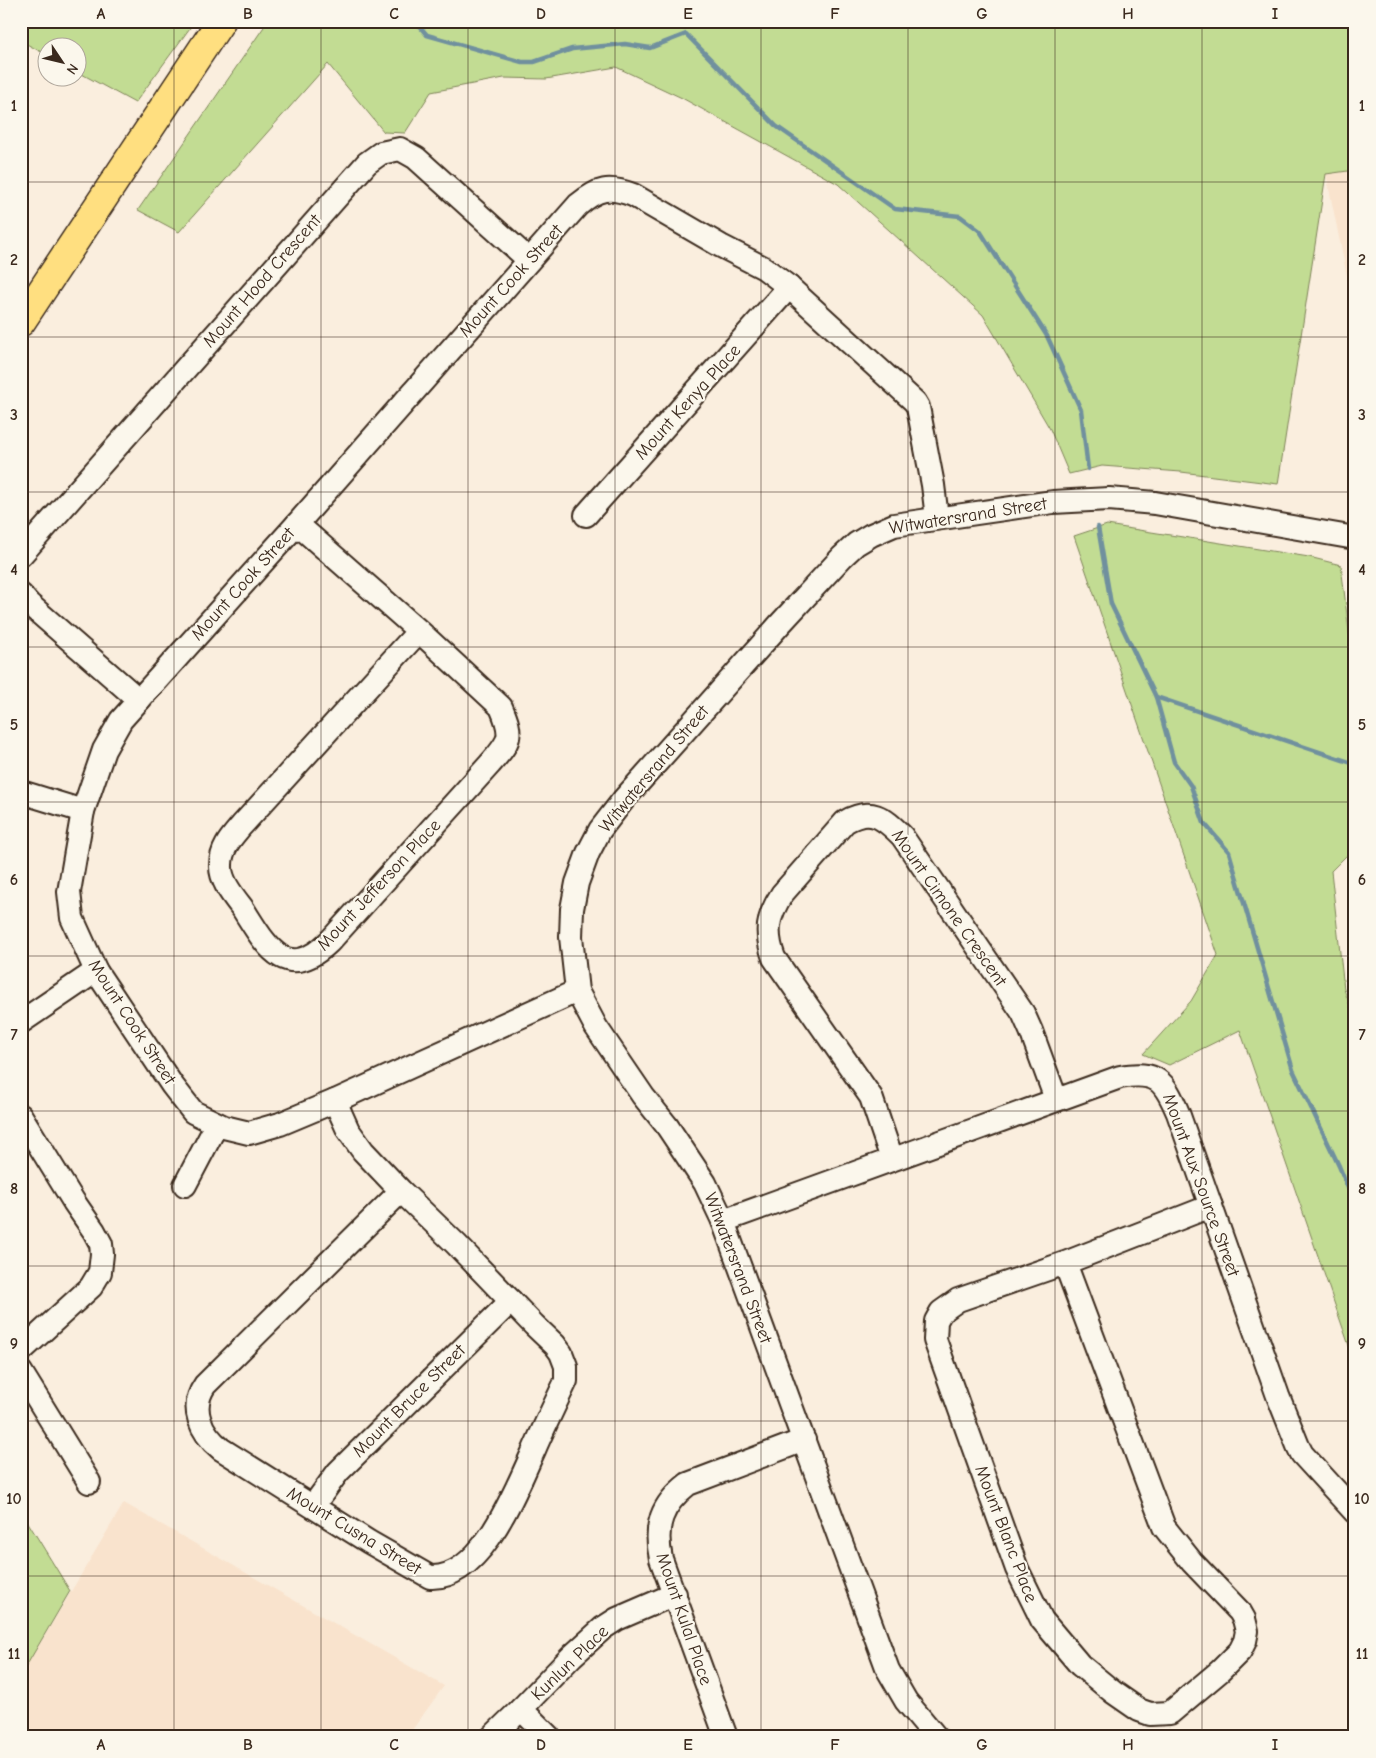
<svg xmlns="http://www.w3.org/2000/svg" width="1376" height="1758" font-family="'Comic Neue',sans-serif">
<rect width="100%" height="100%" fill="#faeede"/>
<filter id="ink" filterUnits="userSpaceOnUse"><feTurbulence type="fractalNoise" baseFrequency=".02" numOctaves="2"/><feDisplacementMap in="SourceGraphic" scale="10" xChannelSelector="R" yChannelSelector="G"/><feConvolveMatrix kernelMatrix="1 2 1 2 8 2 1 2 1" color-interpolation-filters="sRGB"/></filter>
<g filter="url(#ink)">
<g fill="#f9e3cd">
<polygon points="1355,170 1355,315 1326,174"/>
<polygon points="124,1503 444,1686 407,1737 25,1737 21,1732 21,1675"/>
</g>
<g fill="#c2dc93" stroke="#7e8358">
<polygon points="21,21 195,21 135,103 78,72 78,48 48,48 47,55 21,41"/>
<polygon points="268,21 1355,21 1355,170 1326,174 1278,484 1181,472 1102,466 1069,474 1050,429 983,315 838,184 682,98 616,67 546,79 504,78 431,92 405,133 384,132 328,64 179,232 138,210"/>
<polygon points="1107,525 1309,557 1341,565 1355,682 1355,847 1331,871 1344,989 1355,1021 1355,1363 1240,1030 1169,1065 1143,1054 1191,1001 1218,955 1074,536"/>
<polygon points="21,1511 70,1591 21,1675"/>
</g>
<g fill="none" stroke-linecap="round" stroke-linejoin="round">
<g stroke="#6f909e" stroke-width="4.5">
<polyline points="415,21 427,35 522,62 534,62 572,49 625,44 650,48 686,34 776,126 895,209 960,216 980,231 1047,336 1081,410 1088,469"/>
<polyline points="1098,527 1111,604 1156,697 1355,764"/>
<polyline points="1156,697 1174,762 1191,786 1204,823 1229,852 1293,1070 1339,1166 1355,1205"/>
</g>
<defs>
<g id="minor">
<polyline points="586,515 789,287"/>
<path d="M297 524 419 631 501 707C514 737 510 741 490 764L329 942C285 984 266 945 243 909 234 897 220 881 221 865 221 848 232 837 242 825L419 631"/>
<polyline points="21,555 367,163 381,153 400,149 416,158 529,260"/>
<polyline points="21,595 29,604 139,700"/>
<polyline points="21,792 83,811"/>
<path d="M577 991 335 1101 280 1124 249 1133 224 1127 193 1112 172 1085 96 971 72 918 69 892 83 811 104 750 121 720 297 524 578 205C598 188 609 186 633 195L721 246 764 268 789 287 915 402 918 407 933 485 937 518"/>
<polyline points="21,1022 96,971"/>
<path d="M335 1101 348 1130 363 1151 401 1191 456 1244 534 1325 555 1345 561 1353 566 1366V1381C555 1404 544 1427 534 1450 516 1489 482 1580 430 1577L369 1542 221 1449C201 1433 189 1408 205 1385L401 1191"/>
<polyline points="21,1116 74,1202 94,1231 101,1244 102,1254 100,1272 91,1287 21,1351"/>
<path d="M892 1159 871 1097 774 958C765 933 767 917 782 894L845 822C871 807 883 817 902 836L1023 1013 1031 1031 1056 1099"/>
<polyline points="185,1185 217,1124"/>
<path d="M723 1221 1120 1077C1157 1071 1164 1080 1178 1113L1278 1396 1298 1446 1302 1454 1355 1512"/>
<polyline points="1065,1263 1164,1527 1192,1562 1240,1612 1244,1619 1247,1631 1245,1641 1240,1651 1220,1671 1170,1713 1150,1714 1139,1710 1113,1692 1080,1665 1042,1620 1017,1569 935,1340 936,1321 941,1312 958,1300 1065,1263 1211,1206"/>
<polyline points="21,1372 89,1482"/>
<polyline points="313,1506 338,1472 511,1301"/>
<polyline points="521,1709 549,1737"/>
<polyline points="492,1737 521,1709 572,1656 603,1628 617,1619 675,1594"/>
<path d="M726 1737 661 1559C654 1526 661 1505 688 1484L804 1440"/>
<polyline points="936,1737 906,1701 888,1670 723,1221 705,1183 667,1126 643,1096 596,1027 577,991 571,937 572,909 577,883 588,853 600,830 624,799 780,624 842,557 856,544 871,535 894,525 1053,502 1109,499 1155,503 1355,538"/>
</g>
<polyline id="major" points="21,322 221,21"/>
</defs>
<use href="#minor" stroke="#3b2a1e" stroke-width="26"/>
<use href="#major" stroke="#3b2a1e" stroke-width="31"/>
<use href="#minor" stroke="#fbf7ec" stroke-width="22"/>
<use href="#major" stroke="#ffdf80" stroke-width="28"/>
</g>
</g>
<path fill="none" stroke="#3b2a1e" stroke-width="1" stroke-opacity="0.55" d="M174 21V1737M321 21V1737M468 21V1737M615 21V1737M761 21V1737M908 21V1737M1055 21V1737M1202 21V1737M21 182H1355M21 337H1355M21 492H1355M21 647H1355M21 802H1355M21 956H1355M21 1111H1355M21 1266H1355M21 1421H1355M21 1576H1355"/>
<g text-anchor="middle" dominant-baseline="central" stroke-width="4.5" stroke-linejoin="round" paint-order="stroke">
<g font-size="18" fill="#3b2a1e" stroke="#fbf7ec">
<text transform="translate(262 281) rotate(-49)">Mount Hood Crescent</text>
<text transform="translate(511 281) rotate(-48)">Mount Cook Street</text>
<text transform="translate(688 402) rotate(-48)">Mount Kenya Place</text>
<text transform="translate(968 516) rotate(-9)">Witwatersrand Street</text>
<text transform="translate(243 584) rotate(-48)">Mount Cook Street</text>
<text transform="translate(654 769) rotate(-50)">Witwatersrand Street</text>
<text transform="translate(379 885) rotate(-47)">Mount Jefferson Place</text>
<text transform="translate(949 908) rotate(55)">Mount Cimone Crescent</text>
<text transform="translate(132 1022) rotate(57)">Mount Cook Street</text>
<text transform="translate(1201 1185) rotate(70)">Mount Aux Source Street</text>
<text transform="translate(738 1268) rotate(69)">Witwatersrand Street</text>
<text transform="translate(409 1401) rotate(-45)">Mount Bruce Street</text>
<text transform="translate(354 1531) rotate(31)">Mount Cusna Street</text>
<text transform="translate(1006 1534) rotate(69)">Mount Blanc Place</text>
<text transform="translate(684 1619) rotate(71)">Mount Kulal Place</text>
<text transform="translate(570 1663) rotate(-44)">Kunlun Place</text>
</g>
</g>
<rect width="1376" height="1758" fill="none" stroke="#fbf7ec" stroke-width="55"/>
<g transform="translate(62 62) rotate(125)"><circle r="24" fill="#fbf7ec" stroke="#aea59a"/>
<path d="M0-4L9 19L0 12L-9 19Z" fill="#3b2a1e"/>
<text y="-8" font-size="14" font-weight="bold" text-anchor="middle" fill="#3b2a1e">N</text>
</g>
<rect x="28" y="28" width="1320" height="1702" fill="none" stroke="#3b2a1e" stroke-width="2"/>
<g font-size="16" text-anchor="middle" font-weight="bold" fill="#3b2a1e">
<text x="101" y="19">A</text>
<text x="248" y="19">B</text>
<text x="394" y="19">C</text>
<text x="541" y="19">D</text>
<text x="688" y="19">E</text>
<text x="835" y="19">F</text>
<text x="982" y="19">G</text>
<text x="1128" y="19">H</text>
<text x="1275" y="19">I</text>
<text x="14" y="111">1</text>
<text x="1362" y="111">1</text>
<text x="14" y="265">2</text>
<text x="1362" y="265">2</text>
<text x="14" y="420">3</text>
<text x="1362" y="420">3</text>
<text x="14" y="575">4</text>
<text x="1362" y="575">4</text>
<text x="14" y="730">5</text>
<text x="1362" y="730">5</text>
<text x="14" y="885">6</text>
<text x="1362" y="885">6</text>
<text x="14" y="1040">7</text>
<text x="1362" y="1040">7</text>
<text x="14" y="1194">8</text>
<text x="1362" y="1194">8</text>
<text x="14" y="1349">9</text>
<text x="1362" y="1349">9</text>
<text x="14" y="1504">10</text>
<text x="1362" y="1504">10</text>
<text x="14" y="1659">11</text>
<text x="1362" y="1659">11</text>
<text x="101" y="1750">A</text>
<text x="248" y="1750">B</text>
<text x="394" y="1750">C</text>
<text x="541" y="1750">D</text>
<text x="688" y="1750">E</text>
<text x="835" y="1750">F</text>
<text x="982" y="1750">G</text>
<text x="1128" y="1750">H</text>
<text x="1275" y="1750">I</text>
</g>
</svg>
